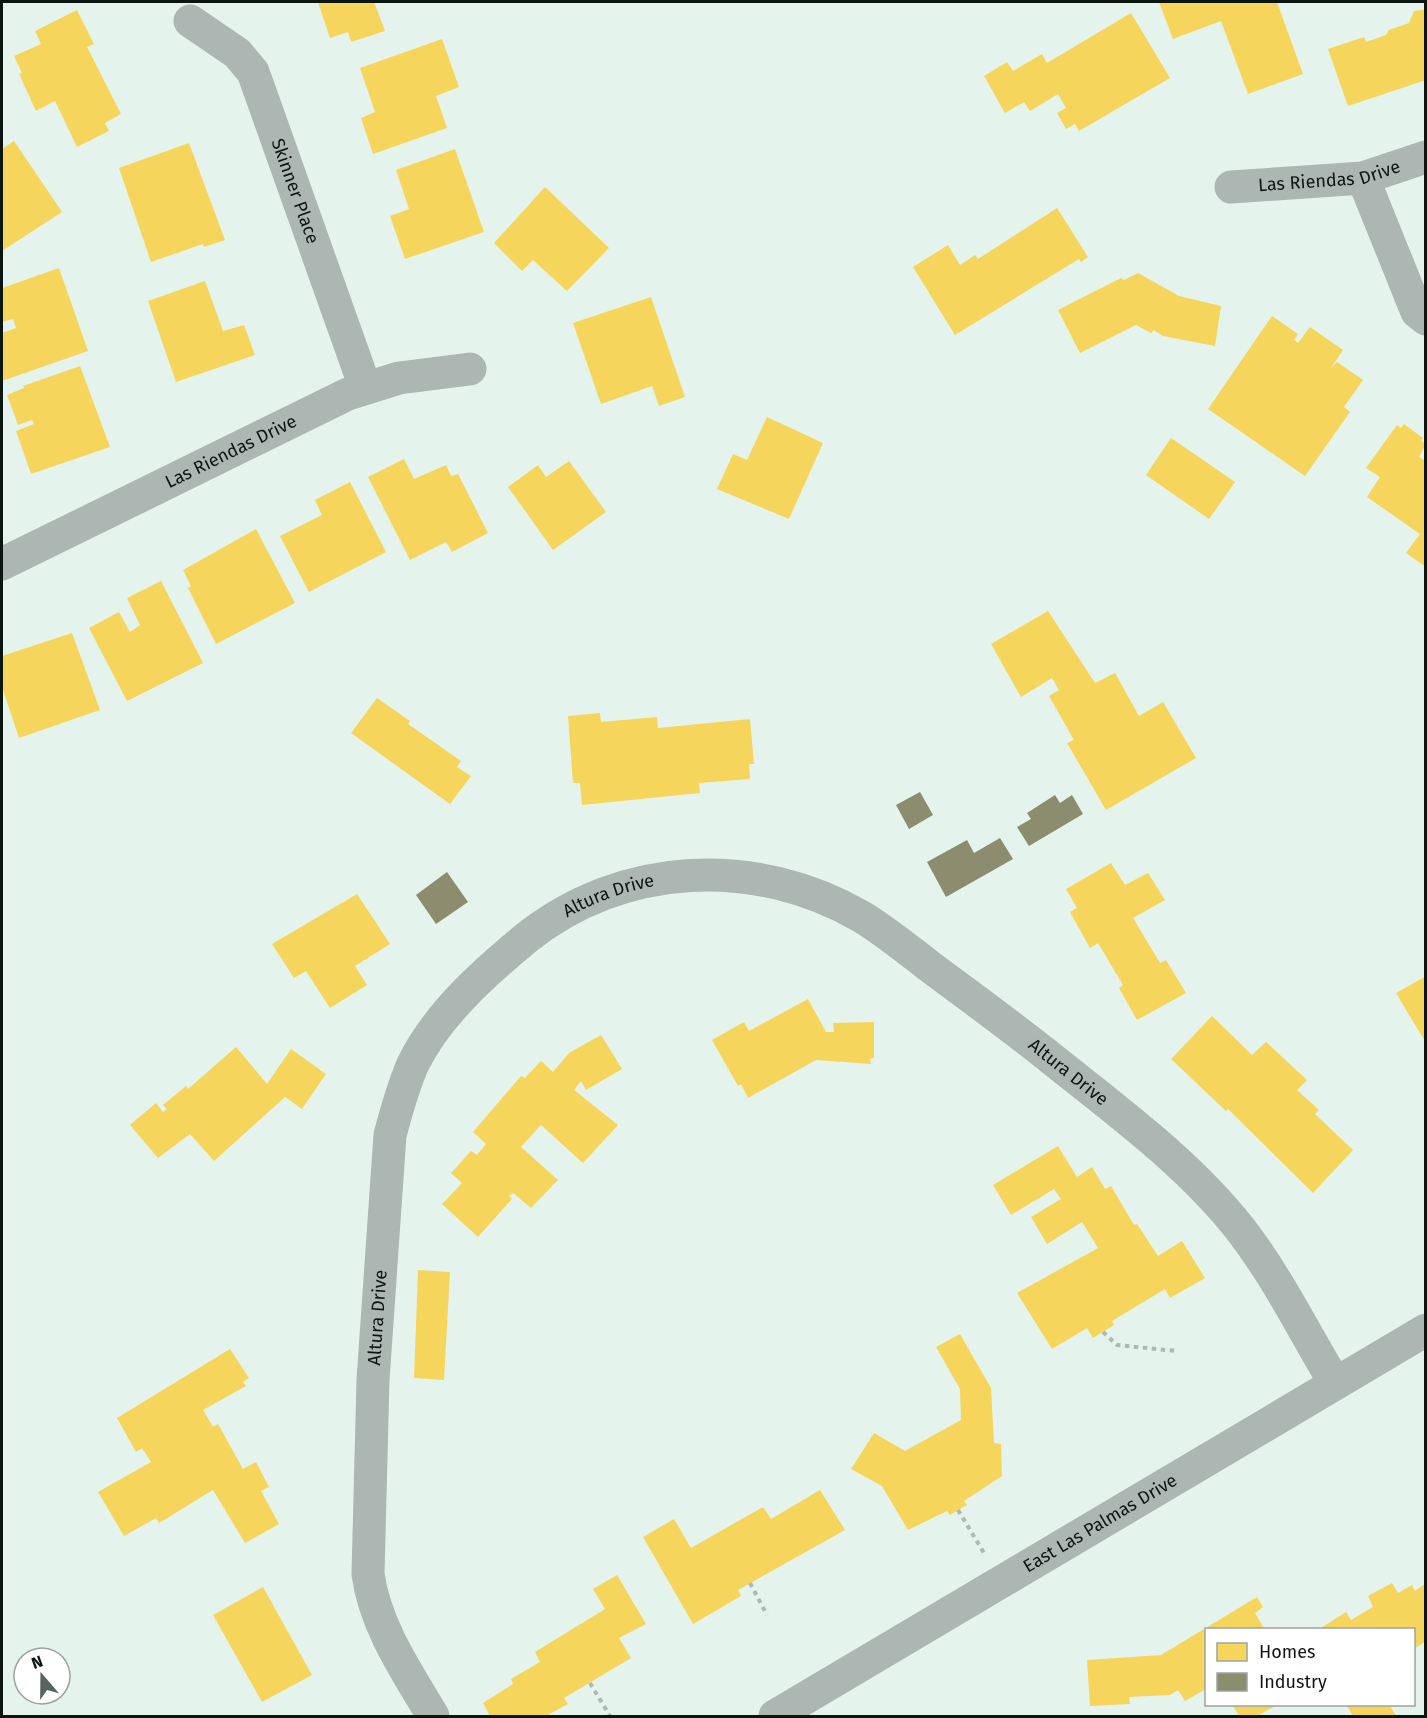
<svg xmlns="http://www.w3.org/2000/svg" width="1427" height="1718" font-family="'Fira Sans',sans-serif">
<rect width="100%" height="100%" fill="#e4f4ec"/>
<g fill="#f6d55c">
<polygon points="318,2 374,2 385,31 351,42 348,32 330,38"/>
<polygon points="1159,2 1277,2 1303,74 1248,94 1221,21 1173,39"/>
<polygon points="1426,9 1426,80 1348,106 1328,49 1364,37 1366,42 1386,35 1389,30 1409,23 1414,11"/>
<polygon points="77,10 94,44 87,47 121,114 105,123 109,131 77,147 55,101 36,111 19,74 22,73 14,56 41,44 35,31"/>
<polygon points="1131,13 1170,78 1079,131 1075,124 1066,129 1057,113 1066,108 1058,94 1030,111 1024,102 1005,113 984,76 1007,62 1013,71 1042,54 1047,63"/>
<polygon points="442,39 459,87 436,96 447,128 373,154 361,118 375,112 360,68"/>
<polygon points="14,141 62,212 2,251 2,149"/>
<polygon points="189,143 225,240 204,247 203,244 151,262 119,168"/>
<polygon points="455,149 484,232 405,259 390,216 409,209 396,170"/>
<polygon points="545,187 609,248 567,291 533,260 522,271 494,243"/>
<polygon points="1057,208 1088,257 1081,262 1079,259 955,335 913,267 948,245 960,265 975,255 978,259"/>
<polygon points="59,268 88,351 2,381 2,333 16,328 13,319 2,322 2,288"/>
<polygon points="1138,273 1179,296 1221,306 1215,346 1163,336 1154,330 1151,333 1136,325 1080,353 1058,310 1121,278 1124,280"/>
<polygon points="205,281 223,331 244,325 255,355 176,382 148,301"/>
<polygon points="651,297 685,397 659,406 652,386 601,404 573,323"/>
<polygon points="1272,316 1298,334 1294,340 1298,343 1310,327 1343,350 1331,368 1337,362 1363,380 1344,407 1350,412 1305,476 1208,409"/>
<polygon points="80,366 110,447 31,474 16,431 34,424 32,420 18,425 7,395 24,388 23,386"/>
<polygon points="767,417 823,443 789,519 717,489 733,454 747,460"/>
<polygon points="1404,424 1423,438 1421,441 1426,444 1419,457 1426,461 1426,567 1406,553 1420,534 1367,497 1380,477 1366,468 1397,425 1401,428"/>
<polygon points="1171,438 1235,482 1209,519 1146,475"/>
<polygon points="404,459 414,479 446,465 451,476 458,474 488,533 452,552 446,542 410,560 368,477"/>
<polygon points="569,461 606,512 553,550 508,487 538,465 546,477"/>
<polygon points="350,482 386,552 309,592 280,536 322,515 315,500"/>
<polygon points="256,529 295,603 216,644 188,588 191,586 183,570"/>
<polygon points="161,581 203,663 127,701 89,628 119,612 130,632 140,625 127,598"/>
<polygon points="1048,611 1095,683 1115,673 1139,716 1163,702 1196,758 1106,810 1067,743 1074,740 1049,696 1059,690 1052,678 1021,697 991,644"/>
<polygon points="72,633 100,710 19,738 2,687 2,656"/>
<polygon points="377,698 410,721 408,724 461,761 457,767 471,776 450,804 351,733"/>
<polygon points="600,713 601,722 657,717 658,728 750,719 754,764 749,764 750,779 699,783 700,793 582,805 580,783 573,783 568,716"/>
<polygon points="1111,863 1125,885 1148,873 1165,900 1133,918 1160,963 1166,960 1186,993 1137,1020 1119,988 1123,985 1098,943 1090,948 1070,912 1077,908 1066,889"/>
<polygon points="357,894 390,944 355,966 367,985 330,1008 306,971 294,978 272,944"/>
<polygon points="1426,976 1426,1043 1396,993"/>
<polygon points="808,999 826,1032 834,1032 833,1023 874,1022 874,1058 870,1059 871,1064 816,1060 748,1098 741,1084 738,1086 712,1040 744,1022 749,1031"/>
<polygon points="1212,1016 1252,1055 1266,1042 1307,1080 1297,1090 1319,1110 1315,1114 1353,1150 1313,1193 1228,1109 1226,1111 1171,1059"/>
<polygon points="601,1035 622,1069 586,1090 581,1081 574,1090 618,1125 583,1163 541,1125 521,1147 558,1180 531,1208 513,1193 509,1196 512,1199 478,1237 442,1204 462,1183 451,1173 471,1151 477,1155 486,1144 473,1132 521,1076 525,1078 541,1061 553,1072 569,1053"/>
<polygon points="236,1047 267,1084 291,1049 326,1074 302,1109 285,1097 214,1161 190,1134 158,1158 130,1125 156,1103 163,1112 167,1109 163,1105 186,1086 188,1089"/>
<polygon points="1058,1146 1077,1177 1092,1167 1105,1189 1111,1186 1134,1225 1137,1224 1158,1256 1182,1241 1205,1278 1170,1298 1165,1289 1112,1321 1114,1325 1093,1338 1087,1328 1052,1349 1017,1293 1098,1248 1082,1222 1047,1244 1031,1217 1061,1199 1054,1189 1011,1215 993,1185"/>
<polygon points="418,1270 450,1272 444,1380 414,1378"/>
<polygon points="960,1334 991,1388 994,1443 1001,1444 1002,1476 964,1501 967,1505 950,1515 947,1511 908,1530 882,1486 851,1469 874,1433 905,1451 961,1420 960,1389 936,1347"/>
<polygon points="230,1349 249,1378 243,1382 246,1386 203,1410 213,1427 218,1424 243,1469 256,1462 269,1487 261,1491 279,1524 245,1543 213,1490 159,1523 156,1518 124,1536 98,1492 151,1462 142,1448 136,1452 117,1418"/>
<polygon points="820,1490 845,1530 738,1590 741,1596 693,1624 643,1537 674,1519 691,1548 763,1507 771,1519"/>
<polygon points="617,1575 646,1624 619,1638 631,1658 564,1698 568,1704 546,1716 490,1716 483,1703 513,1684 511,1679 540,1662 535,1652 605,1609 593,1589"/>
<polygon points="1392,1583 1398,1593 1412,1585 1415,1591 1426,1583 1426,1641 1414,1649 1414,1630 1318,1630 1346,1612 1351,1620 1373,1607 1368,1596"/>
<polygon points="263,1587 312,1675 262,1702 213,1615"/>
<polygon points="1257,1597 1263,1607 1255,1613 1265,1630 1206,1630 1206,1689 1185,1701 1178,1690 1170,1695 1129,1697 1130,1704 1090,1706 1087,1660 1161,1655"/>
<polygon points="1232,1704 1279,1704 1257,1716 1239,1716"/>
<polygon points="1346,1704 1389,1704 1396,1716 1353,1716"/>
</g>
<g fill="#8c8c6e">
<polygon points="920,792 933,815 909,829 896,805"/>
<polygon points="1055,795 1060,803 1072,795 1083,814 1029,846 1017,827 1031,819 1027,813"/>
<polygon points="1000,838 1013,859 946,897 927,862 967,840 974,853"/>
<polygon points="447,872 468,902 436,924 416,895"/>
</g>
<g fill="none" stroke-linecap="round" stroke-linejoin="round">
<g stroke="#aeb8b5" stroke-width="4" stroke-dasharray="4.5 4.5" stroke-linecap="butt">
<polyline points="1103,1332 1117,1345 1176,1351"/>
<polyline points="958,1510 984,1553"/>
<polyline points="750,1583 767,1615"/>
<polyline points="590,1683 610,1716"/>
</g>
<g stroke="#acb6b3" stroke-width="33">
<path id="s1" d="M190 21 237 53 253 72 365 387"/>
<polyline points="1363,178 1417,312 1426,319"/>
<path id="s2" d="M1231 187 1363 178 1426 157"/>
<path id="s3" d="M2 564 348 394 399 378 470 369"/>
<path id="s4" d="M433 1716C407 1672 375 1626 368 1574L373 1380 390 1135C397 1110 403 1085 414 1062 438 1014 484 973 525 939 622 861 755 855 862 917 885 931 907 949 929 966 968 995 1008 1024 1047 1055 1114 1109 1188 1162 1241 1230 1278 1278 1304 1332 1335 1383"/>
</g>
<path stroke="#acb6b3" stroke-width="33" id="s5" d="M775 1716 1426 1330"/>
</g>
<g text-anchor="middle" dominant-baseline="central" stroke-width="6" stroke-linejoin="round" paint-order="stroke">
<g font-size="18" fill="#0b1611" stroke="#fff">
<text stroke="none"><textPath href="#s2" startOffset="99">Las Riendas Drive</textPath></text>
<text stroke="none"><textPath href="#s1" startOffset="208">Skinner Place</textPath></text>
<text stroke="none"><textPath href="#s3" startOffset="255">Las Riendas Drive</textPath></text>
<text stroke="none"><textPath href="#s4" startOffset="936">Altura Drive</textPath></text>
<text stroke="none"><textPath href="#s4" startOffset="1458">Altura Drive</textPath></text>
<text stroke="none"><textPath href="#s4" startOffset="414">Altura Drive</textPath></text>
<text stroke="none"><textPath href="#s5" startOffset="378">East Las Palmas Drive</textPath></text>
</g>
</g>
<rect width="1427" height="1718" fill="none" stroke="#0b1611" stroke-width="6"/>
<rect x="1205" y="1628" width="210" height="78" fill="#ffffff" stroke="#9da2a0" stroke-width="1.5"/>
<rect x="1217" y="1643" width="30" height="18" fill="#f6d55c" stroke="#9da2a0" stroke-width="1.5"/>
<text x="1259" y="1658" font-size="18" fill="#0b1611">Homes</text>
<rect x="1217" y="1673" width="30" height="18" fill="#8c8c6e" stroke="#9da2a0" stroke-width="1.5"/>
<text x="1259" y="1688" font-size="18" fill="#0b1611">Industry</text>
<g transform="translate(42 1676) rotate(340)"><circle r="28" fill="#ffffff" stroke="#9da2a0" stroke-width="1.5"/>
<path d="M0-4.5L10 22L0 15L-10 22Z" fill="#57645e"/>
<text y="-9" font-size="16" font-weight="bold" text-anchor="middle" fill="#0b1611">N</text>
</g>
</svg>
